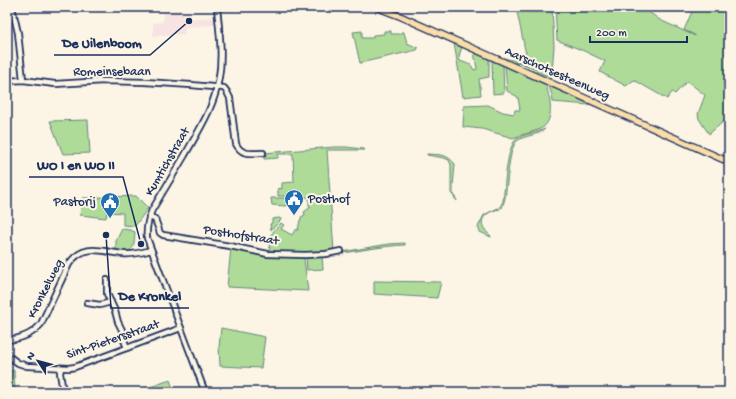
<svg xmlns="http://www.w3.org/2000/svg" width="736" height="399" font-family="'Gochi Hand',sans-serif">
<rect width="100%" height="100%" fill="#fcf5e5"/>
<filter id="ink" filterUnits="userSpaceOnUse"><feTurbulence type="fractalNoise" baseFrequency=".025" numOctaves="2"/><feDisplacementMap in="SourceGraphic" scale="8" xChannelSelector="R" yChannelSelector="G"/><feConvolveMatrix kernelMatrix="1 2 1 2 8 2 1 2 1" color-interpolation-filters="sRGB"/></filter>
<g filter="url(#ink)">
<polygon fill="#f7e4e2" points="164,7 182,7 184,19 215,17 215,25 185,27 185,34 153,36 153,23 163,22"/>
<g fill="#afdb99" stroke="#65857c">
<polygon points="516,7 552,7 554,46 552,73 551,74 548,73 517,62 514,63 552,77 551,81 482,50 504,58 528,64"/>
<polygon points="555,7 642,7 660,20 695,36 695,35 684,30 694,7 729,7 729,124 724,121 709,134 699,119 698,114 705,95 687,81 675,94 672,92 667,99 634,80 626,86 600,72 605,61 584,51 557,40"/>
<polygon points="362,31 362,38 373,38 373,35 384,34 384,31 391,31 391,34 401,34 401,32 404,32 407,43 418,48 417,50 360,63 353,32"/>
<polygon points="454,43 462,47 459,56 460,61 471,65 474,70 477,69 474,52 489,59 489,77 479,79 481,95 463,97"/>
<polygon points="492,60 503,65 504,93 493,94"/>
<path d="M505 66 545 83C550 96 556 122 540 129 531 133 522 134 513 138L482 129 463 127 464 106 488 105 503 112 514 114 515 110H520L518 97 507 91Z"/>
<polygon points="548,84 589,102 589,105 553,102 552,95"/>
<polygon points="88,120 90,153 63,154 50,121"/>
<path d="M545 129C537 136 525 135 517 141 509 148 508 179 506 190 506 196 504 202 502 208L500 207 503 201C505 188 506 144 518 138 526 133 536 133 545 129Z"/>
<path d="M334 147H346L363 149 364 150H327L334 252 306 254 273 253 270 250C267 236 272 233 281 223L284 225 281 229 292 235 295 230H298L300 220H301V217L305 215 304 212 311 207 309 206V198L304 196H278V188L282 189V183L294 182 293 154H278V158L264 159V153Z"/>
<path d="M427 154C440 155 446 153 455 164L453 187V193L457 201 451 193V165L449 160 444 158 427 155Z"/>
<polygon points="136,196 148,208 135,226 123,225 123,213 107,212 106,218 80,215 82,198"/>
<path d="M271 198H287L290 200C290 203 289 205 286 206L272 205Z"/>
<path d="M498 208 500 209C483 212 475 223 491 236V237L480 232 478 227 484 215Z"/>
<polygon points="279,218 281,219 281,220 271,230 270,224 272,223 272,219"/>
<path d="M122 229 130 230 135 232C134 247 134 255 116 250V241Z"/>
<path d="M405 243V245C382 246 359 251 336 254V253L389 244Z"/>
<polygon points="231,248 302,256 304,259 308,291 227,287"/>
<polygon points="306,256 322,256 323,269 307,270"/>
<polygon points="374,281 439,282 441,282 437,298 374,294"/>
<polygon points="221,328 265,337 261,368 220,366 219,347"/>
<polygon points="14,370 15,391 42,389 42,392 7,392 7,373"/>
<polygon points="170,380 174,392 136,392"/>
</g>
<g fill="none" stroke-linecap="round" stroke-linejoin="round">
<polyline stroke="#578aab" stroke-width="1" points="691,392 693,389"/>
<defs>
<g id="minor">
<polyline points="12,7 18,33 23,80"/>
<path d="M7 81 23 80 55 84 104 81 145 82 191 85 224 88 227 92 230 98 236 144C242 156 251 153 263 153"/>
<polyline points="149,217 155,219 160,233 163,235 230,246 268,254 305,255 326,254 341,251"/>
<polyline points="107,280 107,294 115,311 118,322 123,332 124,340 127,348"/>
<polyline points="87,303 100,305 111,302"/>
<path d="M7 340C21 339 32 335 41 324L69 264C84 242 102 252 123 254 131 255 144 252 151 250"/>
<polyline points="7,355 18,363 27,366 69,368 75,367 181,328"/>
<polyline points="61,368 60,373 63,392"/>
<path d="M205 392 147 238C146 227 148 219 152 210 163 192 174 173 185 155 199 130 215 106 219 77 223 54 219 30 217 7"/>
</g>
<polyline id="major" points="376,7 402,17 729,162"/>
</defs>
<use href="#minor" stroke="#1b2f5e" stroke-width="8"/>
<use href="#major" stroke="#1b2f5e" stroke-width="8"/>
<use href="#minor" stroke="#fcf5e5" stroke-width="4.5"/>
<use href="#major" stroke="#faddab" stroke-width="5.5"/>
</g>
</g>
<defs>
<symbol id="civic-pin" viewBox="-11 -11 22 30"><path d="M0 17L-7.5 6A9.5 9.5 0 1 1 7.5 6Z" fill="#1f6fb2" stroke="#fcf5e5"/><path d="M-.6-6.5H3V-4.5H.6V-3L4-1V1h2V6H-6V1h2V-1L-.6-3ZM-1.2 2.5V6h2.4V2.5Z" fill="#fff"/></symbol>
</defs>
<g fill-rule="evenodd">
<use href="#civic-pin" x="283" y="188" width="22" height="30"/>
<use href="#civic-pin" x="99" y="191" width="22" height="30"/>
</g>
<g text-anchor="middle" dominant-baseline="central" stroke-width="4" stroke-linejoin="round" paint-order="stroke">
<g font-size="13" fill="#1b2f5e" stroke="#fcf5e5">
<text x="112" y="72">Romeinsebaan</text>
<text transform="translate(557 74) rotate(24)">Aarschotsesteenweg</text>
<text transform="translate(168 162) rotate(-60)">Kumtichstraat</text>
<text transform="translate(241 236) rotate(9)">Posthofstraat</text>
<text transform="translate(46 289) rotate(-63)">Kronkelweg</text>
<text transform="translate(113 340) rotate(-19)">Sint-Pietersstraat</text>
</g>
<g font-size="13" fill="#1b2f5e" stroke="#fcf5e5" text-anchor="start">
<text x="308" y="199">Posthof</text>
<text x="96" y="202" text-anchor="end">Pastorij</text>
</g>
</g>
<path fill="none" stroke="#1b2f5e" stroke-width="1.5" d="M189 21L150 55H54M141 244L123 177H29M106 235L111 308H189"/>
<g fill="#1b2f5e" stroke="#fcf5e5" stroke-width="1.5">
<circle cx="189" cy="21" r="4"/>
<circle cx="141" cy="244" r="4"/>
<circle cx="106" cy="235" r="4"/>
</g>
<g font-size="14" text-anchor="middle" font-weight="bold" fill="#1b2f5e" stroke="#fcf5e5" stroke-width="4" stroke-linejoin="round" paint-order="stroke">
<text x="102" y="47">De Uilenboom</text>
<text x="76" y="169">WO I en WO II</text>
<text x="150" y="300">De Kronkel</text>
</g>
<rect width="736" height="399" fill="none" stroke="#fcf5e5" stroke-width="24"/>
<rect x="12" y="12" width="712" height="375" fill="none" stroke="#1b2f5e" stroke-width="1.5" filter="url(#ink)"/>
<g transform="translate(38 361) rotate(306)" stroke="#fcf5e5" stroke-width="3" paint-order="stroke">
<path d="M0-3L7 15L0 10L-7 15Z" fill="#1b2f5e"/>
<text y="-6" font-size="11" font-weight="bold" text-anchor="middle" fill="#1b2f5e">N</text>
</g>
<path d="M590 36v6h97v-6" fill="none" stroke="#1b2f5e" stroke-width="2"/>
<text x="596" y="36" font-size="12" fill="#1b2f5e" stroke="#fcf5e5" stroke-width="3" paint-order="stroke">200 m</text>
</svg>
